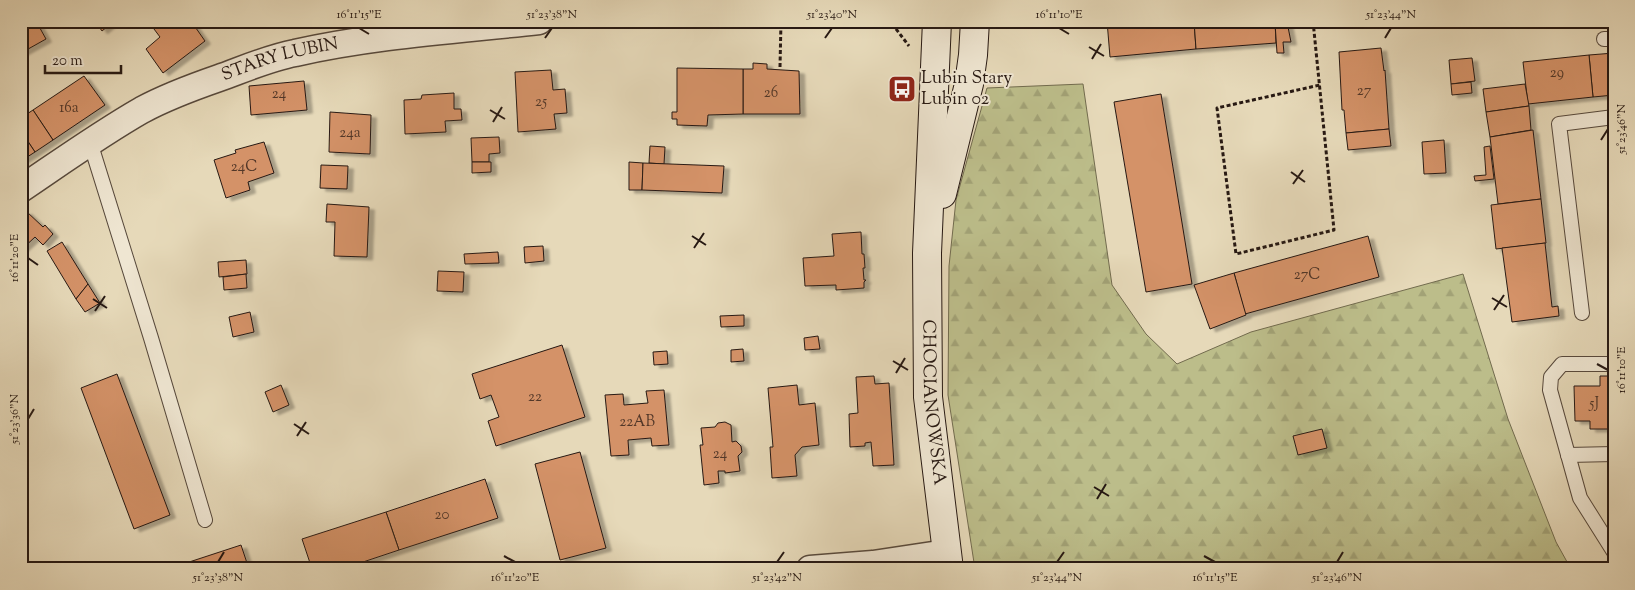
<svg xmlns="http://www.w3.org/2000/svg" width="1635" height="590" font-family="'Sorts Mill Goudy',serif">
<defs>
<pattern id="forest-firs" width="22" height="20" patternUnits="userSpaceOnUse" patternTransform="scale(1.25)"><rect width="22" height="20" fill="#bcbd8a"/><path d="M5 1l3.5 6h-7zM16 11l3.5 6h-7z" fill="#a2a276"/></pattern>
<filter id="shadow"><feDropShadow dx="5.5" dy="3" stdDeviation="1" flood-color="#0004"/></filter>
</defs>
<rect width="100%" height="100%" fill="#e6d9b9"/>
<filter id="stains"><feTurbulence type="fractalNoise" baseFrequency=".004" numOctaves="4"/><feColorMatrix values="0 0 0 0 .2 0 0 0 0 .09 0 0 0 0 .02 0 0 0 .5 -.17"/></filter>
<radialGradient id="worn" r=".72"><stop offset=".6" stop-color="#630" stop-opacity="0"/><stop offset="1" stop-color="#630" stop-opacity=".3"/></radialGradient>
<polygon fill="url(#forest-firs)" stroke="#726b4e" points="1083,84 1112,285 1146,334 1177,364 1251,332 1463,274 1508,419 1556,542 1571,569 975,569 948,395 949,266 956,200 987,88"/>
<g fill="#d49267" stroke="#271913" filter="url(#shadow)">
<polygon points="21,21 36,21 46,39 21,53"/>
<polygon points="95,21 114,21 102,31"/>
<polygon points="148,21 191,21 205,41 163,73 146,49 160,37"/>
<polygon points="1107,21 1194,21 1196,49 1110,57"/>
<polygon points="1194,21 1275,21 1276,43 1196,49"/>
<polygon points="1287,22 1291,42 1283,42 1284,53 1277,53 1275,23"/>
<polygon points="1381,48 1384,71 1385,70 1389,129 1346,133 1344,110 1342,110 1339,52"/>
<polygon points="1614,53 1614,95 1593,97 1589,55"/>
<polygon points="1589,55 1593,97 1528,104 1523,62"/>
<polygon points="1472,58 1475,81 1451,84 1449,60"/>
<polygon points="753,63 767,64 767,69 799,71 800,114 743,114 743,69 753,69"/>
<polygon points="677,68 743,69 743,114 708,115 707,126 677,125 677,119 672,119 672,112 677,112"/>
<polygon points="551,70 553,90 565,89 567,113 554,114 556,129 518,132 515,72"/>
<polygon points="84,76 105,105 53,140 33,110"/>
<polygon points="304,81 307,110 251,115 249,86"/>
<polygon points="1471,82 1472,93 1452,95 1451,84"/>
<polygon points="1525,84 1529,106 1486,112 1483,89"/>
<polygon points="454,93 454,109 461,109 462,120 445,121 446,132 405,134 404,100 421,99 422,95"/>
<polygon points="1161,94 1192,284 1146,292 1114,102"/>
<polygon points="1529,106 1531,130 1490,137 1486,112"/>
<polygon points="33,110 53,140 35,152 21,131 21,118"/>
<polygon points="330,112 371,115 370,154 329,152"/>
<polygon points="1389,129 1391,146 1348,150 1346,133"/>
<polygon points="1533,130 1541,199 1498,204 1490,137"/>
<polygon points="21,131 35,152 21,161"/>
<polygon points="499,137 500,153 489,154 489,162 472,162 471,138"/>
<polygon points="1444,140 1446,173 1424,174 1422,142"/>
<polygon points="264,142 274,173 248,182 250,190 226,198 214,160 236,153 235,150"/>
<polygon points="650,146 665,147 664,164 649,163"/>
<polygon points="1490,146 1494,179 1475,181 1474,176 1486,175 1484,147"/>
<polygon points="472,162 491,162 491,172 472,173"/>
<polygon points="629,162 643,163 642,190 629,190"/>
<polygon points="643,163 724,166 722,193 642,190"/>
<polygon points="321,165 348,166 347,189 320,188"/>
<polygon points="1541,199 1546,243 1496,249 1491,205"/>
<polygon points="327,204 369,207 367,257 334,256 335,222 326,222"/>
<polygon points="26,211 43,227 45,225 53,234 43,245 35,237 21,250 21,216"/>
<polygon points="861,232 862,254 864,254 865,268 863,268 864,280 866,280 864,282 864,288 836,290 836,285 805,286 803,258 834,256 832,234"/>
<polygon points="1368,236 1379,277 1245,314 1234,273"/>
<polygon points="62,242 88,284 76,299 47,251"/>
<polygon points="1545,243 1552,307 1558,306 1559,316 1512,322 1502,248"/>
<polygon points="543,246 544,261 525,263 524,247"/>
<polygon points="498,252 499,263 465,264 464,254"/>
<polygon points="246,260 247,274 219,277 218,262"/>
<polygon points="438,271 464,272 463,292 437,291"/>
<polygon points="1234,273 1246,315 1210,329 1194,285"/>
<polygon points="246,274 247,288 224,290 223,277"/>
<polygon points="88,284 100,303 85,312 76,299"/>
<polygon points="250,312 254,332 233,337 229,317"/>
<polygon points="744,315 744,326 721,327 720,316"/>
<polygon points="818,336 820,349 805,350 804,338"/>
<polygon points="562,345 585,417 496,446 488,421 499,417 491,395 480,399 472,374"/>
<polygon points="743,349 744,361 731,362 731,350"/>
<polygon points="667,351 668,364 654,365 653,352"/>
<polygon points="117,374 170,515 134,529 81,388"/>
<polygon points="874,376 875,384 889,383 894,465 873,466 871,442 865,443 865,446 850,447 849,414 858,413 856,377"/>
<polygon points="1600,376 1614,376 1614,438 1612,438 1612,429 1590,429 1590,421 1575,421 1574,386 1600,386"/>
<polygon points="281,385 289,405 273,412 265,392"/>
<polygon points="797,385 799,405 815,403 819,445 802,447 795,455 797,476 772,478 770,447 773,447 768,388"/>
<polygon points="664,390 669,445 652,446 651,438 628,440 629,455 611,456 605,395 623,394 624,405 648,403 646,391"/>
<polygon points="725,422 731,425 732,442 736,441 741,446 742,452 738,456 740,471 725,473 725,471 718,471 719,483 704,485 700,445 703,445 701,428 715,427 718,423"/>
<polygon points="1322,429 1327,448 1298,455 1293,436"/>
<polygon points="580,452 606,548 560,560 535,464"/>
<polygon points="485,479 498,518 399,550 386,512"/>
<polygon points="386,512 399,550 342,569 312,569 302,539"/>
<polygon points="241,545 249,569 175,569 174,567"/>
</g>
<g fill="none" stroke-linecap="round" stroke-linejoin="round">
<defs>
<g id="lane">
<polyline points="1604,39 1614,39"/>
<polyline points="90,142 151,338 205,520"/>
<polyline points="1582,313 1559,124 1614,117"/>
<polyline points="1614,364 1562,364 1551,377 1550,390 1580,498 1614,552"/>
<polyline points="1568,455 1614,454"/>
</g>
<g id="street">
<path id="s1" d="M21 189C61 162 100 134 142 110 166 97 193 87 219 78 244 69 269 58 295 53 375 35 458 30 539 21"/>
<polyline points="810,569 873,564 946,553"/>
</g>
<g id="secondary">
<path id="s2" d="M937 21 927 253 928 397 949 569"/>
<polyline points="942,194 969,84 973,55 975,21"/>
</g>
</defs>
<use href="#lane" stroke="#57493c" stroke-width="16"/>
<use href="#street" stroke="#57493c" stroke-width="29"/>
<use href="#secondary" stroke="#271913" stroke-width="30"/>
<g stroke="#271913" stroke-width="3" stroke-dasharray="4 2.5" stroke-linecap="butt">
<polyline points="886,21 893,25 909,46"/>
<polyline points="1313,21 1334,230 1236,254 1217,108 1320,85"/>
<polyline points="780,67 781,21"/>
</g>
<use href="#lane" stroke="#efe6d2" stroke-width="14"/>
<use href="#street" stroke="#efe6d2" stroke-width="26"/>
<use href="#secondary" stroke="#efe6d2" stroke-width="28"/>
</g>
<path fill="none" stroke="#271913" stroke-width="2" d="M359 28 369 34M1059 28 1069 34M545 38 552 28M825 38 832 28M1385 38 1391 28M1089 47 1104 56M1092 59 1101 44M490 110 505 119M493 122 502 107M1601 140 1608 129M1291 172 1305 182M1293 184 1303 170M692 236 706 245M694 248 704 233M28 258 38 265M1492 298 1507 307M93 299 107 308M1494 310 1504 295M95 311 105 296M893 361 908 370M1597 364 1608 370M896 373 905 358M28 419 34 409M294 424 309 434M297 436 306 422M1094 487 1109 496M1097 499 1106 484M504 556 515 562M1204 556 1215 562M218 562 224 552M777 562 784 552M1057 562 1064 552M1337 562 1343 552"/>
<defs>
<symbol id="bus-square" viewBox="-11 -11 22 22"><rect x="-9" y="-9" width="18" height="18" rx="4" fill="#8f2418" stroke="#efe6d2"/><path d="M-5-6H5V4H4V6H2V4H-2V6H-4V4H-5ZM-3.5-4V0h7V-4ZM-3.5 1.2v1.5H-2V1.2ZM2 1.2v1.5H3.5V1.2Z" fill="#fff"/></symbol>
</defs>
<g fill-rule="evenodd">
<use href="#bus-square" x="886" y="73" width="32" height="32"/>
</g>
<g text-anchor="middle" dominant-baseline="central" stroke-width="4" stroke-linejoin="round" paint-order="stroke">
<g font-size="15" fill="#523728">
<text x="1557" y="73">29</text>
<text x="1364" y="91">27</text>
<text x="771" y="93">26</text>
<text x="279" y="94">24</text>
<text x="541" y="102">25</text>
<text x="69" y="108">16a</text>
<text x="350" y="133">24a</text>
<text x="244" y="167">24C</text>
<text x="1307" y="275">27C</text>
<text x="535" y="397">22</text>
<text x="1594" y="404">5J</text>
<text x="637" y="422">22AB</text>
<text x="720" y="454">24</text>
<text x="442" y="515">20</text>
</g>
<g font-size="18" fill="#271913" stroke="#efe6d2">
<text stroke="none"><textPath href="#s1" startOffset="292">STARY LUBIN</textPath></text>
<text stroke="none"><textPath href="#s2" startOffset="382">CHOCIANOWSKA</textPath></text>
</g>
<g font-size="18" fill="#271913" stroke="#efe6d2" text-anchor="start">
<text x="921" y="79">Lubin Stary<tspan x="921" dy="21">Lubin 02</tspan></text>
</g>
</g>
<rect width="1635" height="590" fill="none" stroke="#e6d9b9" stroke-width="55"/>
<path d="M45 65v8h76v-8" fill="none" stroke="#271913" stroke-width="2.5"/>
<text x="52" y="65" font-size="15" fill="#271913" stroke="#efe6d2" stroke-width="4" paint-order="stroke">20 m</text>
<rect x="28" y="28" width="1580" height="534" fill="none" stroke="#271913" stroke-width="2"/>
<g font-size="12" text-anchor="middle" fill="#271913">
<text x="359" y="18">16°11'15"E</text>
<text x="552" y="18">51°23'38"N</text>
<text x="832" y="18">51°23'40"N</text>
<text x="1059" y="18">16°11'10"E</text>
<text x="1391" y="18">51°23'44"N</text>
<text transform="translate(1621 129) rotate(-90)" y="4">51°23'46"N</text>
<text transform="translate(14 258) rotate(-90)" y="4">16°11'20"E</text>
<text transform="translate(1621 370) rotate(-90)" y="4">16°11'10"E</text>
<text transform="translate(14 419) rotate(-90)" y="4">51°23'36"N</text>
<text x="218" y="581">51°23'38"N</text>
<text x="515" y="581">16°11'20"E</text>
<text x="777" y="581">51°23'42"N</text>
<text x="1057" y="581">51°23'44"N</text>
<text x="1215" y="581">16°11'15"E</text>
<text x="1337" y="581">51°23'46"N</text>
</g>
<rect width="100%" height="100%" filter="url(#stains)"/>
<rect width="100%" height="100%" fill="url(#worn)"/>
</svg>
